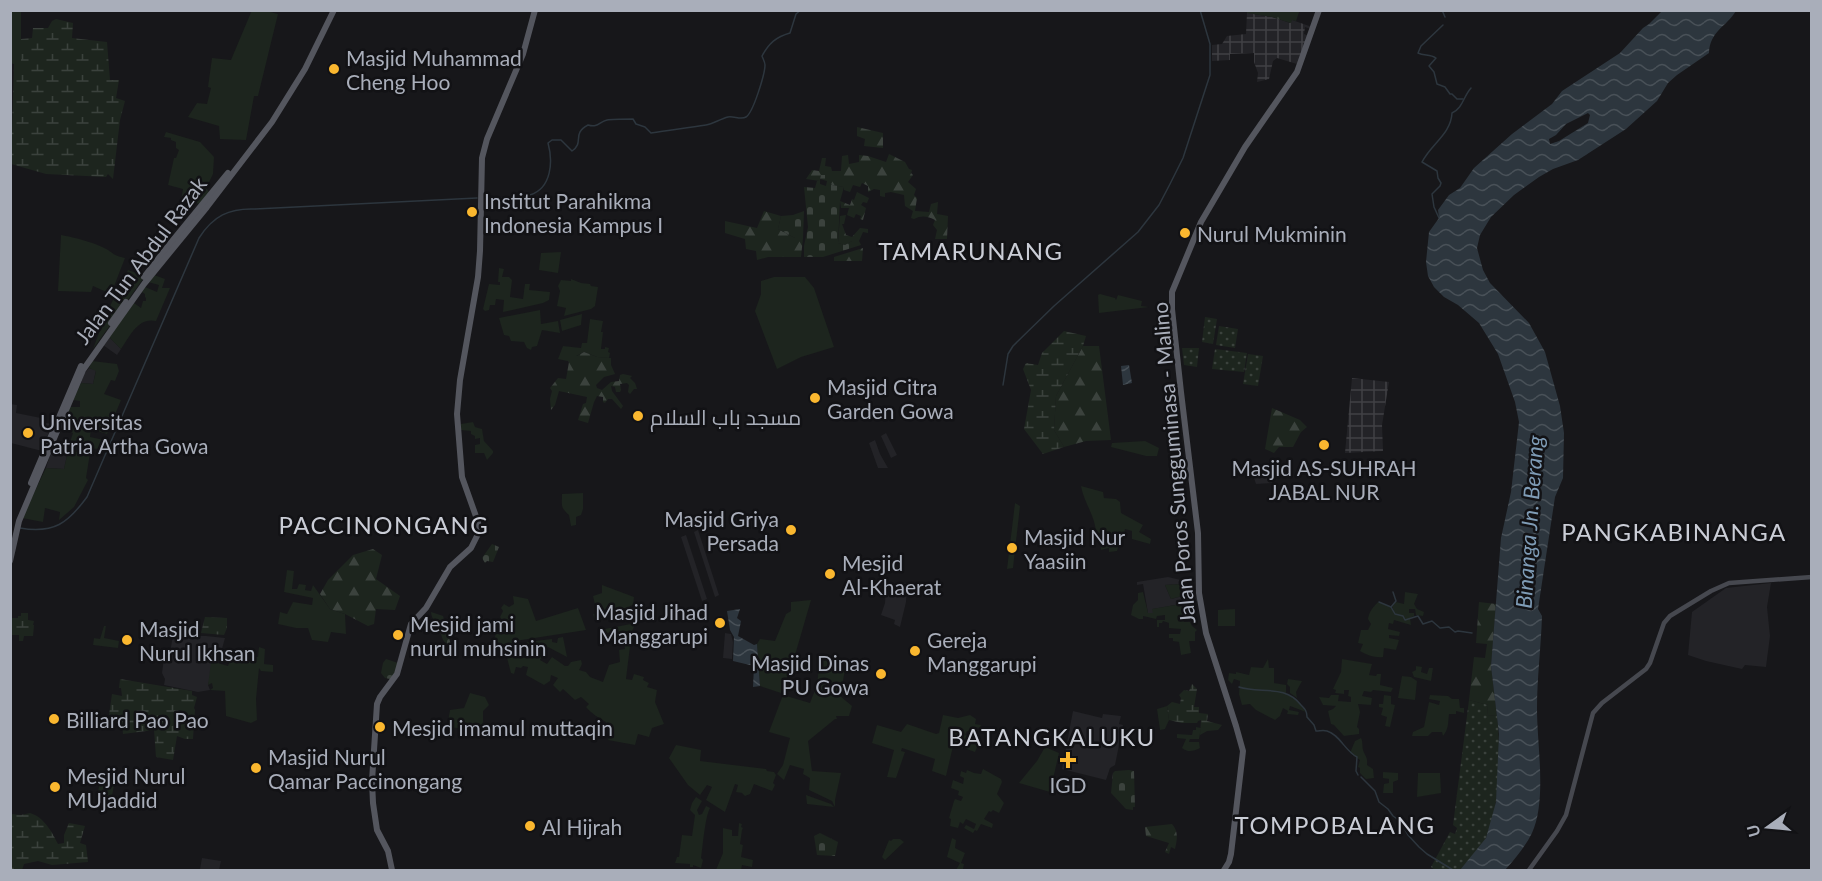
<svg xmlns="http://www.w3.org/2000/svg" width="1822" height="881" font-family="Lato,Cairo,sans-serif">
<defs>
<pattern id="industrial-grid" width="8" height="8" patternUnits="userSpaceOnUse" patternTransform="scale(1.5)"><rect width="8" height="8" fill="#232327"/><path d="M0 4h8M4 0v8" fill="none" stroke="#404044"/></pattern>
<pattern id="forest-firs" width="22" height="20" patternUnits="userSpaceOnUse" patternTransform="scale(1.5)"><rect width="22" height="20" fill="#1d251e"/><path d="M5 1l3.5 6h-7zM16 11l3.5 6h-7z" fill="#3b423d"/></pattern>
<pattern id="wetland-marsh" width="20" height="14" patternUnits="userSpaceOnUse" patternTransform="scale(1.5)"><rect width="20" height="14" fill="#1d251e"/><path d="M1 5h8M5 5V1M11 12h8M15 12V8" fill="none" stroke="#3b423d"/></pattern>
<pattern id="cemetery-stones" width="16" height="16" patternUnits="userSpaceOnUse" patternTransform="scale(1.5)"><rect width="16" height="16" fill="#1d251e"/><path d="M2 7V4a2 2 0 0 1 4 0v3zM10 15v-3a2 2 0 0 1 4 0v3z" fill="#3b423d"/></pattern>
<pattern id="garden-dots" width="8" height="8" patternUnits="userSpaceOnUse" patternTransform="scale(1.5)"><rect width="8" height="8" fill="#1d251e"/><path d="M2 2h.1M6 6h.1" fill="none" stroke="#3b423d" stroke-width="1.8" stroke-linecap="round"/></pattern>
<pattern id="water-waves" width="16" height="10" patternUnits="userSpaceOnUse" patternTransform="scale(1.5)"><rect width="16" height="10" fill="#2d363e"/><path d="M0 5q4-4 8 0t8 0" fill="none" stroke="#495158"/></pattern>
</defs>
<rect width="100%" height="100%" fill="#17171a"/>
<g fill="#232327">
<polygon points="109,337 121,349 117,355 103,345"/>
<polygon points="89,368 96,370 93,384 81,383 84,374"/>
<polygon points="10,404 17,405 16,413 41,418 41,422 52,424 42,451 11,443"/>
<polygon points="886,433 897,455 891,458 881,436"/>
<polygon points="875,440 880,454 888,468 878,468 869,443"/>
<polygon points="68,451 64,469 46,468 51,452"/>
<polygon points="1252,464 1272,466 1272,483 1256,484 1254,478"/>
<polygon points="698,530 719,595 715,597 694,532"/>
<polygon points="686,535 707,599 702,601 681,537"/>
<polygon points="1168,577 1185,581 1184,584 1165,585 1171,599 1182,596 1184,597 1196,594 1198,601 1153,609 1153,613 1148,613 1143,584 1137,585 1137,582"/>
<polygon points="907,583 906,602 900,627 894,624 895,620 881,615 885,603 886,586"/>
<polygon points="1771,583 1767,607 1770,636 1766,667 1745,665 1742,669 1706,661 1688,655 1692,612 1726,588"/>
<polygon points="725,633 731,634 733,642 732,659 723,658"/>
<polygon points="173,635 206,636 225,638 218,663 214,662 208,685 210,690 198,692 164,685 165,679 162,673 164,658 169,659"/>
<polygon points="1073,711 1102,718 1103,714 1121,716 1119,724 1123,725 1115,765 1110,768 1106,780 1062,769"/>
<polygon points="202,858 221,861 219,870 200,869"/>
</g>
<g fill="url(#industrial-grid)">
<polygon points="1247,13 1272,17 1290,23 1292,20 1312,27 1311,29 1305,27 1304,34 1309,36 1297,64 1277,58 1273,61 1269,79 1257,82 1258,73 1254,62 1254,53 1230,54 1230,60 1212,61 1212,45 1222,44 1227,36 1246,34"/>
<polygon points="1352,378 1389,382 1382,425 1383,451 1345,453"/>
</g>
<g fill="#1d251e">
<polygon points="252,10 266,11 278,14 258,96 254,96 246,140 220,139 219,126 188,117 197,103 207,104 211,88 208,87 212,58 231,60"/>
<polygon points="10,11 21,11 21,67 11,63"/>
<polygon points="166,132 200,142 214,157 213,174 206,188 209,192 200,204 181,200 183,189 168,185 174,158 176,158 179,150 176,148 176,142 171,140 171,138 164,137"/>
<path d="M61 235C73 237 97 243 108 250 115 255 116 256 125 258L111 294 93 286 91 292 58 291Z"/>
<polygon points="561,252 558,273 539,270 541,253"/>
<polygon points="499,268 504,269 502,277 509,277 512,280 510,297 523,299 525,284 530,284 529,290 550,292 549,300 543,303 503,312 504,300 496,299 495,305 490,305 489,310 485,311 483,309 489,284 500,285 500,282 498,282"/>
<polygon points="128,270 145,276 93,349 106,314"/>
<path d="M154 275 165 279 162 288H170L156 321C138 317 130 336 121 349L109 337 134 303 141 308 143 301H146V298L145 297V294L142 292 145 287 157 292 159 285 148 282Z"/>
<polygon points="774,277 805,277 814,288 834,347 801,357 777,369 755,311 761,294 761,281"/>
<polygon points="571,279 581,283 590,284 591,286 598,287 595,306 591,309 564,316 566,308 557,306 560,291 558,286 561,280 571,281"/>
<polygon points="1100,294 1115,298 1116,300 1118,295 1142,301 1141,306 1149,307 1099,313 1098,295"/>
<polygon points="540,310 541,324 558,321 560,333 542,330 537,346 532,347 531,350 527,348 524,342 511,341 509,336 504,335 499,318"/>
<polygon points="582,314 581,325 562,331 560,320"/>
<polygon points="590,319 603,321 601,332 603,332 601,349 605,349 605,347 609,348 608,352 610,353 609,358 597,357 584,352 567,361 558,359 563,346 581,348 582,343 587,343"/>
<polygon points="92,361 117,364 119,371 115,381 111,380 104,394 121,400 107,434 91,429 90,437 104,440 100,449 64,447 64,442 70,442 73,433 61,429 68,407 80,407 80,401 73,400 81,383 93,384 96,371 89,368"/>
<polygon points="473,422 475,427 482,429 484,441 493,451 493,453 487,460 484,453 475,453 475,445 480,444 480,438 475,439 475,436 471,434 471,431 461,430 461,424"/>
<polygon points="1145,441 1159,448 1157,456 1146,456 1111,447 1112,443"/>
<polygon points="68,451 90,453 86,478 88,480 74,507 59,520 60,512 45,508 43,522 22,518 46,468 64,469"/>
<path d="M1081 486 1103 492 1104 498 1116 499 1120 502 1121 513 1143 525 1139 532 1151 539 1150 544 1132 539V531L1125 529 1122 543 1119 544 1117 551 1109 552V548L1101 550 1100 543 1106 541 1104 533H1096C1095 515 1084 503 1081 486Z"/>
<path d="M583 493V509L581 515 576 517V525L571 526 569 515C560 507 562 506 562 494Z"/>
<polygon points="1015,503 1020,506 1013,568 1007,569"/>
<polygon points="287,570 294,571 292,589 297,589 299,584 306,585 305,590 311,591 313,585 330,609 345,614 346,634 331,632 328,642 312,640 308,628 296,628 278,624 280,612 287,614 293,602 312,605 313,598 284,592"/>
<polygon points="1184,584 1189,596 1184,597 1182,596 1171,599 1165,585"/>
<polygon points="602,585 634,597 633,605 630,606 628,622 625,622 626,608 622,608 621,616 595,620 593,614 597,613 593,596 602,593"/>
<polygon points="1143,592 1148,613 1153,613 1152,609 1181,604 1186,618 1184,619 1184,622 1190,622 1192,626 1197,630 1195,632 1195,641 1189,641 1191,653 1181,655 1179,642 1173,641 1173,638 1169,638 1169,634 1180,634 1181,629 1169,628 1169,623 1163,621 1162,623 1159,623 1159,627 1157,627 1157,620 1165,620 1165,615 1157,616 1156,619 1143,616 1143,619 1139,619 1131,615 1133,605 1138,600 1138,593"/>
<path d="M1405 592 1418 594 1414 604 1417 609 1424 612 1423 616 1416 615 1415 609H1409V613H1414V616L1410 618 1411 625 1394 620 1393 624 1389 623 1388 629 1400 632 1399 636 1389 635V638L1399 640 1396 650 1384 648 1383 657C1375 658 1367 655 1360 651L1363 644 1358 643 1361 630H1368L1371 624 1368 619C1369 612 1373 607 1378 602 1385 604 1389 606 1394 611L1392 607 1396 602 1404 604Z"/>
<polygon points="513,596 528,599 536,621 578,608 586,630 515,641 504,650 497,648 499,644 494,640 496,633 500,631 496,628 503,621 500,617 503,611 501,608 504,604 509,607 514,604"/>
<polygon points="811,600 793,662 781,693 760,686 757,644 760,639 775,641 786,614 791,611 791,602"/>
<polygon points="1235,609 1235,626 1218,626 1218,610"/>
<polygon points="636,623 632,631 605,633 605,629"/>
<polygon points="104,626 106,626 104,638 119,641 118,648 93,645 94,638 100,639"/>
<path d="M563 637 567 657 548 647 540 660 547 664 552 657 565 666H568L571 662 581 660 582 664 579 670 586 672 590 677 603 682 609 665 620 662 619 650 625 649 624 643 631 638 626 679 632 680 634 674 644 677 643 680 649 683 647 687 657 690 655 702 664 724 652 728 649 737 638 734 635 745 608 740 610 734 605 733 607 728 605 725 606 722C599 718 592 714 586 707L589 704 581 697 575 700 563 689 560 692 553 685 558 678 551 675 550 681 544 685 526 675 528 667 523 666 521 668 516 667 514 674 511 673 506 654 510 649 518 645V658L529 657 527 642 552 639V642L557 643 558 638Z"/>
<polygon points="259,647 265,649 264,664 273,665 273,672 261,671 259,668 256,699 257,720 251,723 226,716 225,691 210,690 213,688 212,683 208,685 211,663 214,662 228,666 231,657 253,662 254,657 258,657"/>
<polygon points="828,656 840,658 839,667 845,670 840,696 852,706 849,716 836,716 837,719 835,719 808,741 812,771 841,773 835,800 835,807 832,801 809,790 810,778 803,774 804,769 790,765 784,780 777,774 783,765 790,738 769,732 783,695 810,703 817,685 820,659 825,661"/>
<polygon points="1268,659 1269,668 1274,668 1274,683 1286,685 1286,694 1296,699 1306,712 1290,706 1289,710 1299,712 1298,715 1287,714 1288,711 1283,708 1280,716 1275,720 1256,710 1250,704 1242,705 1239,694 1240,681 1234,679 1232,684 1228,680 1229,673 1236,674 1236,672 1249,675 1251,667 1263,668"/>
<polygon points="1342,659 1372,664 1369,675 1376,676 1377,674 1381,674 1380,685 1393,688 1391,692 1373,690 1371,692 1364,691 1362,696 1372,698 1371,705 1358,704 1360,712 1357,727 1359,729 1359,734 1344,736 1334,725 1331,724 1328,711 1333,709 1336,706 1323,705 1319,697 1329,698 1331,695 1339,695 1338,701 1351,702 1351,697 1348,696 1349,690 1344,690 1344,694 1335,693 1336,690 1333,689 1341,672"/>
<polygon points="1416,666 1422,667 1421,672 1427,674 1429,668 1433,668 1431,681 1414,677 1412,672 1416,670"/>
<polygon points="1402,676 1411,677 1417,681 1415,700 1398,698"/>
<polygon points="1288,679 1302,681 1296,692 1297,698 1290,693 1290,687 1287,684"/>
<polygon points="470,693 485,697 489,705 483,711 483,722 480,730 447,727 450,710 464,708"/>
<polygon points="1384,695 1391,696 1391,704 1395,705 1390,727 1385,726 1387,717 1381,715 1383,708 1379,707 1379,704 1383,704"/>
<path d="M1430 695 1448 696 1452 699H1459L1460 708H1464V713L1456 711V714H1449C1448 722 1449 729 1443 736L1442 732H1432L1428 736H1412L1413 732 1424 727 1429 702 1439 705 1440 701 1429 699Z"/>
<polygon points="1167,706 1169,720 1165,729 1160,730 1157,709"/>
<polygon points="943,715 958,718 970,715 976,719 975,724 981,725 980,728 975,727 973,733 967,731 965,735 971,736 970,738 977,741 976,744 978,745 975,752 961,747 962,742 954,742 946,776 932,771 935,759 902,748 901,751 905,752 896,778 887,777 894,750 872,743 877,725 901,732 907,724 936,734 939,733"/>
<path d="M1196 727 1201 728 1199 739H1190L1189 742H1199L1200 748C1194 751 1188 753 1182 748L1186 739 1177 738V734L1192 735 1193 730H1196Z"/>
<path d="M1361 738C1363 742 1362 745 1363 750 1365 756 1368 757 1367 765L1373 769 1374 778 1366 779 1360 773V768L1358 767 1360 760 1350 753 1355 741Z"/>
<polygon points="676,745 701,750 700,761 766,769 767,771 774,772 776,775 773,783 775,785 772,791 754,784 750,794 745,796 742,793 736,792 738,785 735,784 725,812 706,800 712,787 707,785 700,795 688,785 669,758"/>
<polygon points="1045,747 1059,753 1050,792 1019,783 1037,761"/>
<polygon points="983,769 1001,779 1002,782 997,794 1004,803 999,813 993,810 991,812 989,811 984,819 993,824 992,828 981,824 977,831 975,830 973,833 964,828 966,825 974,829 976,824 966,819 963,824 960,822 958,828 950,826 951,819 949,818 954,801 955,799 961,801 963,797 958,795 959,791 951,788 953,780 963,784 964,778 960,776 961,771 966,773 967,770 974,773 981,774"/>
<polygon points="106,772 116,775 112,796 117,797 116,803 110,801 109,808 96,805 100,780 104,781"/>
<polygon points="1383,772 1398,773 1398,780 1393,782 1393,793 1383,793 1384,784 1389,783 1389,779 1383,778"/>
<polygon points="1418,773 1440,773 1441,793 1417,797"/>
<polygon points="806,795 831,804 834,807 807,804"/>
<path d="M696 797 702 801 697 810 699 815 702 814 706 806 710 808C705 817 703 845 701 858L703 860 701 868 693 865V867H690V864L675 863 677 857H679L682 835 692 836 695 815 690 810 692 803Z"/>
<polygon points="739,823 742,824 741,827 743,828 742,830 740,844 743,845 741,857 753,860 752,867 742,865 741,870 716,870 723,853 723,828 732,830 732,836 738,836"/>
<polygon points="952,838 956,840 955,848 965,853 961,863 964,864 963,869 966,870 956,870 960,863 947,857"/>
<polygon points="893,839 900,839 904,842 885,860 882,857 889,840 891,841"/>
</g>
<g fill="url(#forest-firs)">
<polygon points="1285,11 1285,12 1299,12 1296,21 1292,20 1291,23 1272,17 1247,13 1247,11"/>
<polygon points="857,127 883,133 883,148 864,146 865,139 857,136"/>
<path d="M889 154 905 162 909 169 912 170 911 173 913 175 908 182 916 189 914 195 917 198 915 211 929 212 931 204 938 202 937 214 948 216 947 239H935L937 230 933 225 935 220C928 216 921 215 914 219L911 218 913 211 905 206 904 195 891 192 885 193V197L880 196V190L874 189 868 192V186L862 183 860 187 853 185 850 192 844 190V187L832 185 830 182V176L821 175 820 181 806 179 812 170 819 171 822 158H826L825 166 831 167 832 171H841L842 156 848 155 849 164 859 162V155L868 156 886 162Z"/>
<polygon points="857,192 869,198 867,203 863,202 861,205 866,208 863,220 860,219 861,216 856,214 854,218 847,215 849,208 841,208 840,201 850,205 852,199 854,200"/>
<polygon points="764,211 781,216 778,229 795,238 803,238 801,257 768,257 757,260 756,251 746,249 745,239 725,233 725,221 757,228"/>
<polygon points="846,215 844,224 842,224 846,235 852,237 860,228 868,229 868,233 863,232 859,241 852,241 845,245 838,243 840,216"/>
<polygon points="863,248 862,261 834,261 834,257"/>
<polygon points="1083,346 1099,346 1111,440 1086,441 1064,447 1054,430 1056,396"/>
<polygon points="584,352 597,357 611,358 611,365 615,374 604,377 596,385 597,388 602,390 611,382 619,381 620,375 623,374 632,376 630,378 635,383 637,389 634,389 630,394 628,392 629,385 627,383 620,384 621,390 620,392 616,392 615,387 611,386 612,391 623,406 621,409 612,399 608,399 605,403 603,402 603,397 597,396 594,402 588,423 578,420 583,404 586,403 587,397 559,391 555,405 551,410 550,399 552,391 550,388 558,378 566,379 569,362 567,360 571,353 577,356"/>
<polygon points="1272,408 1300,420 1307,427 1301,432 1293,447 1279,447 1274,453 1265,449"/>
<polygon points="373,549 382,555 376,579 400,596 395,610 376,609 374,624 368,626 345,614 330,609 320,594 328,580 353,555"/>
<polygon points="1479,602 1496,604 1491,666 1497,716 1487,715 1488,705 1469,700 1474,657 1485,658 1487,644 1476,643"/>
<path d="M1172 824C1179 832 1177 840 1175 849L1171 847 1169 854 1165 852 1169 843 1146 836 1145 827Z"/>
</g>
<g fill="url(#wetland-marsh)">
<polygon points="56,19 73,23 72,38 107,42 110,80 119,80 116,98 125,101 120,120 113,179 108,174 106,177 46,174 11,164 14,63 21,66 21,39 32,38 33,28 48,28 52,21"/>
<polygon points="1064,331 1086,336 1083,346 1056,396 1054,430 1064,447 1043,454 1024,429 1031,390 1023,369 1026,363 1038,365 1042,353"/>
<polygon points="21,613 28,613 28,620 34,621 33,625 34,625 33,636 24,636 23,641 19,641 19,635 11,635 12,618 18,618 18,616 21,616"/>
<polygon points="205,617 227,618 227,628 224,635 201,633"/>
<polygon points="120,679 192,691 192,695 197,697 194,708 195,710 193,739 185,739 177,736 173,760 156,757 154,730 123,734 122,723 108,722 112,694 122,696 121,688 119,688"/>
<polygon points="1192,684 1197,689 1194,707 1199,707 1199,713 1208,714 1207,721 1222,725 1218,730 1207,731 1200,735 1201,720 1198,721 1197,723 1182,723 1169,720 1167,706 1172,702 1180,704 1181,698 1179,695 1184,690 1189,691"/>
<path d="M30 813C44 817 52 832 58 844L64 843V835L69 823 85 826 80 843 86 845 88 862 52 865 38 861 24 864 22 870H11V814L21 815Z"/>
</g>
<g fill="url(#cemetery-stones)">
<polygon points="821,175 830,175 830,182 832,185 844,187 840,201 838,243 845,245 852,241 859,241 861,245 823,257 804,257 804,246 808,227 804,187 815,188 817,181 820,181 820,184 826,186 827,181 820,179"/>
<polygon points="804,211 803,238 795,238 778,229 781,216 793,215"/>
<polygon points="492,544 499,547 493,562 487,561 485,563 482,558"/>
<path d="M431 612 443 616 451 645C442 643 443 639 440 631 437 623 432 621 431 612Z"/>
<polygon points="386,659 398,663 393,677 390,679 385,678 381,673 383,663"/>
<polygon points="1129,770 1134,771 1135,807 1133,807 1133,810 1126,809 1111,793 1113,773 1115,771"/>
<polygon points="820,833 838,842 835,856 817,855 814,836"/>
</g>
<g fill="url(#garden-dots)">
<polygon points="1205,317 1217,319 1213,344 1202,342"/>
<polygon points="1219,326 1238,329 1235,348 1216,345"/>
<polygon points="1182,348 1199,348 1197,367 1184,365"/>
<polygon points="1215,349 1247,353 1244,372 1212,369"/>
<polygon points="1248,354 1263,356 1258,386 1243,384"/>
<path d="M1469 700 1488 705 1487 715 1497 716C1501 747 1500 810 1486 838 1480 849 1468 861 1460 870H1435L1431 867 1450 832 1455 834 1457 828 1453 825Z"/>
</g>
<g fill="url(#water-waves)" fill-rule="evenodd">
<path d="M1662 11H1736C1726 27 1710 31 1709 53L1677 75 1668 83 1657 101 1626 129 1578 160 1553 169 1539 177 1514 195 1491 217 1480 235 1477 248 1483 270 1490 283 1529 323 1545 352 1560 406 1564 433 1563 478 1555 497 1538 609 1542 616C1541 647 1537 678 1537 709 1537 745 1547 800 1532 833 1525 847 1515 859 1505 870H1460L1486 838 1496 802 1499 734 1491 666 1501 538 1511 492 1519 422 1515 402 1498 354 1479 323 1458 305 1444 297 1434 287 1428 276 1426 262 1429 232 1439 218 1438 210 1449 195 1460 188 1474 168 1512 134 1552 104 1562 91 1620 53 1643 28 1649 24ZM1588 113 1590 115 1588 123 1559 141 1550 144 1549 139 1556 135 1566 124Z"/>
<polygon points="1129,365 1132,383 1123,385 1121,366"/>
<polygon points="740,609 737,618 741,621 738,636 754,645 757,644 760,686 753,687 754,666 733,661 734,637 730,630 727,611"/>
</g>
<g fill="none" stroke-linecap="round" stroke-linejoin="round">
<g stroke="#2d363e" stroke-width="1.5">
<polyline points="1442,10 1445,17"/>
<path d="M1443 25 1421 46 1418 53C1424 56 1430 54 1436 58L1429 66 1434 72 1437 84 1445 87 1450 94H1452L1457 99H1463"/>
<path d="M482 198C497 197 516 200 530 195 552 188 553 161 548 143L552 140H561L572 151C585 142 571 134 588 125 598 128 599 122 607 120 612 119 627 119 633 119L636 124 645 127 651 133C670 130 687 128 706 125 713 124 720 119 728 117 734 116 741 120 746 117 753 113 765 74 765 65 765 62 763 59 762 56 769 43 776 37 790 33L796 14 801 10"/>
<path d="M1439 218 1434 207 1432 194 1440 186 1441 183 1438 178 1437 171 1422 162C1431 144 1451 134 1452 113 1463 108 1463 97 1471 88"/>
<polyline points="1003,385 1008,354 1013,346 1054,306 1138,232 1159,205 1170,184 1183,158 1210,75 1210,44 1200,10"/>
<path d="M20 528C54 534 68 523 87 497L199 238C213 216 229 208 255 209L477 198"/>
<polyline points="1379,602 1391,607 1395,614 1403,616 1405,620 1418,616 1423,624 1432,621 1440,628 1449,627 1455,632 1458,631 1472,633"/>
<polyline points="1391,607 1396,601 1393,592"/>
<path d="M1239 687C1260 694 1285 684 1301 705 1305 709 1307 711 1307 717L1314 725 1316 731C1320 731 1323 730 1327 731 1339 734 1346 752 1357 757L1356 771 1358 775"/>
<polyline points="1361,777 1375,791 1379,802 1388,809 1393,816 1400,821 1408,835 1419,847 1427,854 1453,870"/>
</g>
<polyline stroke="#46484f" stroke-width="4.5" points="1529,870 1557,831 1566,815 1593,713 1602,703 1646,669 1650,663 1664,623 1670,616 1711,591 1729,583 1812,577"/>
<g stroke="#54565e" stroke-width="6">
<polyline points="144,277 169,245 228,173"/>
<polyline points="111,323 126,302"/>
<polyline points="31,483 81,366"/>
<polyline points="10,561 19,521 83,370 144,284 207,207 272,122 305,69 334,10"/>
<polyline points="392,870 388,851 377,830 373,803 372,781 377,704 380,697 397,674 411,624 426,608 450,567 471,548 479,532 478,522 462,477 457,414 460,380 478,277 480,251 482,158 487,139 523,54 535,10"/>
<polyline points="1224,870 1229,862 1231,854 1243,751 1236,726 1206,633 1199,593 1198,533 1181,392 1172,309 1172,292 1201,222 1245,147 1297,72 1319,10"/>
</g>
</g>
<g fill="#fab72f" stroke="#121215" stroke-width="2">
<circle cx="334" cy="69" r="6"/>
<circle cx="472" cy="212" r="6"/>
<circle cx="1185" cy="233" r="6"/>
<circle cx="815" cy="398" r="6"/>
<circle cx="638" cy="416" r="6"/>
<circle cx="28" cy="433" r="6"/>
<circle cx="1324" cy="445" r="6"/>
<circle cx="791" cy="530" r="6"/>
<circle cx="1012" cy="548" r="6"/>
<circle cx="830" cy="574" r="6"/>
<circle cx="720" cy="623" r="6"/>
<circle cx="398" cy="635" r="6"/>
<circle cx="127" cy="640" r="6"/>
<circle cx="915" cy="651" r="6"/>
<circle cx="881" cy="674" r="6"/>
<circle cx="54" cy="719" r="6"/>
<circle cx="380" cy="727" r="6"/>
<path d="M1065 751h6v6h6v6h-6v6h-6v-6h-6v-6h6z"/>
<circle cx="256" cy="768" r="6"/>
<circle cx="55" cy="787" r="6"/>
<circle cx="530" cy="826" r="6"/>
</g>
<g text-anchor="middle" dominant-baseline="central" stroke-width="5" stroke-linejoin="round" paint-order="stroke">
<g font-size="21" fill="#a9aeba" stroke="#121215" text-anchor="start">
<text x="346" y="57">Masjid Muhammad<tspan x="346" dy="24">Cheng Hoo</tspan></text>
<text x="484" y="200">Institut Parahikma<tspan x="484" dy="24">Indonesia Kampus I</tspan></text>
<text x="1197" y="233">Nurul Mukminin</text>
<text x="827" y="386">Masjid Citra<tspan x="827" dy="24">Garden Gowa</tspan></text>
<text x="650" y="416">مسجد باب السلام</text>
<text x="40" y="421">Universitas<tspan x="40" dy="24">Patria Artha Gowa</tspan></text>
<text x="1324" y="467" text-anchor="middle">Masjid AS-SUHRAH<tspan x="1324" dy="24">JABAL NUR</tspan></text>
<text x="779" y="518" text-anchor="end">Masjid Griya<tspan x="779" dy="24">Persada</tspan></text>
<text x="1024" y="536">Masjid Nur<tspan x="1024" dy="24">Yaasiin</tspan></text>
<text x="842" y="562">Mesjid<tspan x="842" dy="24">Al-Khaerat</tspan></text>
<text x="708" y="611" text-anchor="end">Masjid Jihad<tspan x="708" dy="24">Manggarupi</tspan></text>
<text x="410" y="623">Mesjid jami<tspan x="410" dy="24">nurul muhsinin</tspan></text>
<text x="139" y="628">Masjid<tspan x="139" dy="24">Nurul Ikhsan</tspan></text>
<text x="927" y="639">Gereja<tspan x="927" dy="24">Manggarupi</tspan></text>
<text x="869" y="662" text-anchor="end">Masjid Dinas<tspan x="869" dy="24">PU Gowa</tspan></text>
<text x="66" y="719">Billiard Pao Pao</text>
<text x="392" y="727">Mesjid imamul muttaqin</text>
<text x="268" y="756">Masjid Nurul<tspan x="268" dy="24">Qamar Paccinongang</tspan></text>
<text x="67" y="775">Mesjid Nurul<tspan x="67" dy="24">MUjaddid</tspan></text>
<text x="1068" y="784" text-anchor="middle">IGD</text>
<text x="542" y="826">Al Hijrah</text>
</g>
<g font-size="21" fill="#a9aeba" stroke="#121215">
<text transform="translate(140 260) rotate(-53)">Jalan Tun Abdul Razak</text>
<text transform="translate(1173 463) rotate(-95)">Jalan Poros Sungguminasa - Malino</text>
</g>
<g font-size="22" font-style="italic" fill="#7f9cb6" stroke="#121215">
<text transform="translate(1529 522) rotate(-86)">Binanga Jn. Berang</text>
</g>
<g font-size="24" letter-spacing="1.5" fill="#cacdd6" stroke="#121215">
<text x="971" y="250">TAMARUNANG</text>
<text x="384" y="524">PACCINONGANG</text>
<text x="1674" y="531">PANGKABINANGA</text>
<text x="1052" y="736">BATANGKALUKU</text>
<text x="1335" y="824">TOMPOBALANG</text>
</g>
</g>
<rect width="1822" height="881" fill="none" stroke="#a9aeba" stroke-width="24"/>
<g transform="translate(1768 827) rotate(255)" stroke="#121215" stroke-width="4.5" paint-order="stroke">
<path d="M0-4.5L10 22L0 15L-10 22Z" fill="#a9aeba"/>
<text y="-9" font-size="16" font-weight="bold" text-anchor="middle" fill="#a9aeba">U</text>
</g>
</svg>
